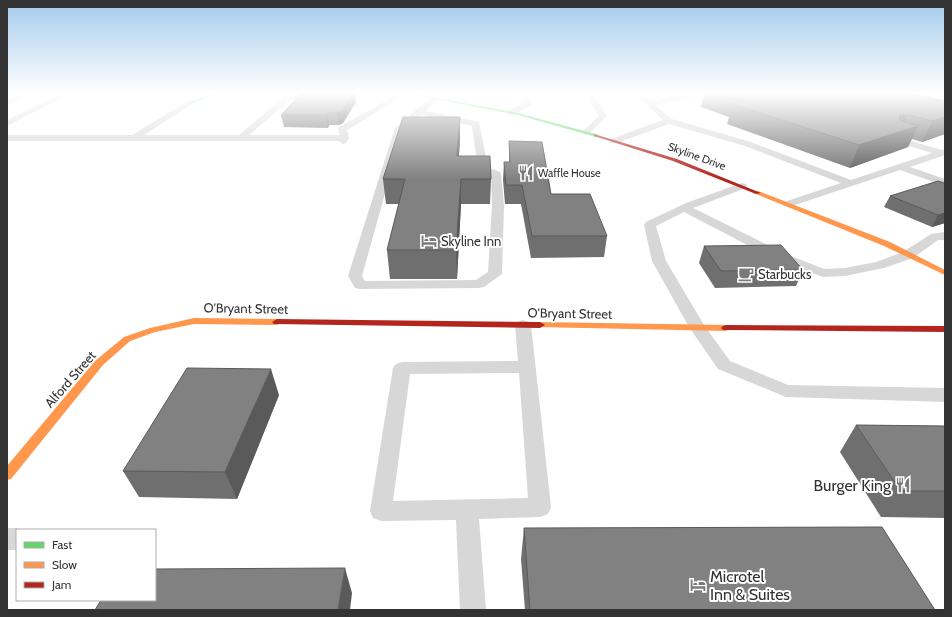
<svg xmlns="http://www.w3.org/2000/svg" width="952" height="617" font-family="Cabin,sans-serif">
<rect width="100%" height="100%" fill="#fff"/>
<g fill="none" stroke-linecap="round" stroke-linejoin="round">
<g fill="#d7d7d7" fill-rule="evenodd">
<polygon points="23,93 32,93 7,105 7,100"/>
<polygon points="63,93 72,93 7,126 7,120"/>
<polygon points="201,93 209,93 144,135 239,135 284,97 310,93 324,93 320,95 289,101 249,135 340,135 338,129 339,127 400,93 408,93 347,130 349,138 346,143 343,144 339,141 7,141 7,135 132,135"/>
<polygon points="524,93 531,93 531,105 514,115 508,115 508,111 524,102"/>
<polygon points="585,93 592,93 607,116 589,134 586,135 582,132 599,116"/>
<polygon points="634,93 641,93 651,101 693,93 704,93 704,95 655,105 672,119 751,142 851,180 932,153 892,141 891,139 892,137 898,137 942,150 945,149 945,155 910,167 945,179 945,186 900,170 792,206 784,206 782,204 784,202 841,183 745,146 669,124 617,143 611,143 610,141 611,139 663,120"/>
<path d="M432 96H435L439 98 426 111 479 122 488 167 500 172 501 174 504 206 502 274 484 287 479 288 360 289 355 288 348 276 395 128ZM421 115 472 126 478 169 479 171 491 176 492 206 488 272 476 280 365 281 362 276 403 129Z"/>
<polygon points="742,183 746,184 747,186 746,188 693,208 786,254 824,269 845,268 876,262 903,252 931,234 945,232 945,240 938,240 913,258 884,268 845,276 823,277 776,260 684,212 656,226 666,261 704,325 730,361 788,385 945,388 945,402 786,397 718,369 689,327 652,261 644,225 646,222 686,203"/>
<path d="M523 320 529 322 531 325 551 507 548 514 540 517 479 519 486 610H460L456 520 381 521 373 518 370 511 393 368 396 364 402 362 518 361 515 325 517 322ZM519 373 528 498 393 501 410 374Z"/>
<polygon points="7,528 17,528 22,530 17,530 17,550 7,550"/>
</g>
<g fill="#63d668" fill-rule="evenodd">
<polygon points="214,93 219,93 191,104 187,103"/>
<polygon points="403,93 410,93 518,113 599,135 596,137 518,115"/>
</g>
<g fill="#ff974d" fill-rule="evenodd">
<polygon points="758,191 890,242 945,270 945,275 884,246 756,194 756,192"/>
<polygon points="194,318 277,319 282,322 277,325 194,324 155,332 130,341 103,365 11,479 7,480 7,466 95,361 124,337 150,328"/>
<polygon points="540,322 726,325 731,328 726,331 537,327 535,325"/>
</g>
<g fill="#b3261e" fill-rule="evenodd">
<polygon points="594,134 677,159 761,193 756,194 673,161 594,136"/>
<polygon points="277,319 540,322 545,325 540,328 274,324 272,322"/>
<polygon points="726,325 945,326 945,332 723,330 721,328 723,326"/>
</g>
</g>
<g fill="#6f6f6f">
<polygon points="302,93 355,93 356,102 343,123 339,125 329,125 328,128 284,127 281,115"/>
<polygon points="705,93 911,93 945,101 945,134 922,142 912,139 908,147 850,168 727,124 729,117 701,107"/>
<polygon points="460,117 460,139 459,156 491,179 490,204 461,204 457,279 390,279 387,250 399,204 386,204 383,179"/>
<polygon points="509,141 551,194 607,236 604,257 531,258 521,204 505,204 503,180 504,162 509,162"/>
<polygon points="944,183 945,223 932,227 884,207 890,196"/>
<polygon points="704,246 803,270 796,286 715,288 699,263"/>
<polygon points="279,395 237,499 139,497 123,471"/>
<polygon points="856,425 945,426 945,518 881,517 840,452"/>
<polygon points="524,528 935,610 525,610 521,559"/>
</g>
<g fill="#5a5a5a">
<polygon points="353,93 355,93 356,102 343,123 339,125 337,113"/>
<polygon points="327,113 329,125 328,128 326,115"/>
<polygon points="900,115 908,115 900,132 918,126 908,147 850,168 859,145"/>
<polygon points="460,117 460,139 457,180 457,156"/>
<polygon points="945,117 945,134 922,142 932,121"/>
<polygon points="461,179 461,204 457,279 456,250"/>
<polygon points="945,213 945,223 932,227 938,215"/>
<polygon points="271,369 279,395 237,499 225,472"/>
<polygon points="345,568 352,593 350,610 338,610"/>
</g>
<g fill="#818181" stroke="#5a5a5a">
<polygon points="302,93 353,93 342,111 337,113 327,113 326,115 281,115"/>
<polygon points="719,93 911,93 945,101 945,117 932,121 908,115 900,115 899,119 901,121 918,126 859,145 732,104 746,101"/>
<polygon points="403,117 460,117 457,156 490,156 491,179 461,179 456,250 387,250 405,179 383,179"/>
<polygon points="509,141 542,142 551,194 590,194 607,236 532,236 522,185 506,185 504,162 510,162"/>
<polygon points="938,181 944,183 945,183 945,213 938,215 890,196"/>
<polygon points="781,245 803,270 721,271 704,246"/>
<polygon points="187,368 271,369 225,472 123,471"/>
<polygon points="856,425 945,426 945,491 901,491"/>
<polygon points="882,527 935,610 530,610 524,528"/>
<polygon points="345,568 338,610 95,610 101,600 155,600 155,569"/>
</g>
<linearGradient id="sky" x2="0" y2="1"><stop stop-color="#a3caec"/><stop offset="0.52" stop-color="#fff"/><stop offset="1" stop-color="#fff" stop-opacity="0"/></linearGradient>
<rect width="952" height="179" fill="url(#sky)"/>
<defs>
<symbol id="restaurant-bare" viewBox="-9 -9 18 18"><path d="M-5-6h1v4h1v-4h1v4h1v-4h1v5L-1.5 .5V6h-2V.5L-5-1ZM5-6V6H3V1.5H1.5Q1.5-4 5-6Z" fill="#7a7a7a" stroke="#fff" stroke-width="2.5" paint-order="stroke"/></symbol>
<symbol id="hotel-bare" viewBox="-9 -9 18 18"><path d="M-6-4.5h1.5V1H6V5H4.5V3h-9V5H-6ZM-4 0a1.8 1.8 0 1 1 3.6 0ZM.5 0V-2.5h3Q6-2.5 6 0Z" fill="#7a7a7a" stroke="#fff" stroke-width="2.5" paint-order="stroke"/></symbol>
<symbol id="cafe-bare" viewBox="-9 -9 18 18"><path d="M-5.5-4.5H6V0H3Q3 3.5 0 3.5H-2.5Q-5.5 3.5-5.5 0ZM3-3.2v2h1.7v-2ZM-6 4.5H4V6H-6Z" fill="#7a7a7a" stroke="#fff" stroke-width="2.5" paint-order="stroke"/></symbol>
</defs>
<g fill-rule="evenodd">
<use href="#restaurant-bare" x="515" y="162" width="22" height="22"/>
<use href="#hotel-bare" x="418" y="230" width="22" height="22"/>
<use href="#cafe-bare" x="735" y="263" width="22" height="22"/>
<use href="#restaurant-bare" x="892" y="474" width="22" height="22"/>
<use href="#hotel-bare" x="687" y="574" width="22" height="22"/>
</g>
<g text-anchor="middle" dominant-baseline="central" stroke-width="4" stroke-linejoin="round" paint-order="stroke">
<g font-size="11" fill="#333" stroke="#fff">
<text transform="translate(697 156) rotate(20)">Skyline Drive</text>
</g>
<g font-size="11" fill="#333" stroke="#fff" text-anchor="start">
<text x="538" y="173">Waffle House</text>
</g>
<g font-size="13" fill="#333" stroke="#fff" text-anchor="start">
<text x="441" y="241">Skyline Inn</text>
<text x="758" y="274">Starbucks</text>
</g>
<g font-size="13" fill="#333" stroke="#fff">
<text transform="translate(246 308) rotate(1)">O'Bryant Street</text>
<text transform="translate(570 313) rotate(1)">O'Bryant Street</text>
<text transform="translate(70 379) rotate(-49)">Alford Street</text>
</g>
<g font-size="16" fill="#333" stroke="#fff" text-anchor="end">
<text x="891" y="485">Burger King</text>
<text x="710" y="576" text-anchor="start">Microtel<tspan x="710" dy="18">Inn &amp; Suites</tspan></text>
</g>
</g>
<rect width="952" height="617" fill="none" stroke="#333333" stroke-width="16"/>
<rect x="16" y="529" width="140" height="72" fill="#ffffff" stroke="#adadad"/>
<rect x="24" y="542" width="20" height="6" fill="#63d668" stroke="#adadad"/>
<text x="52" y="549" font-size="12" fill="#333333">Fast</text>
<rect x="24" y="562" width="20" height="6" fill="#ff974d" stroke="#adadad"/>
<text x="52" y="569" font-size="12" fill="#333333">Slow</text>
<rect x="24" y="582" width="20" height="6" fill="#b3261e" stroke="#adadad"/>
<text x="52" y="589" font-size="12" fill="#333333">Jam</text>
</svg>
